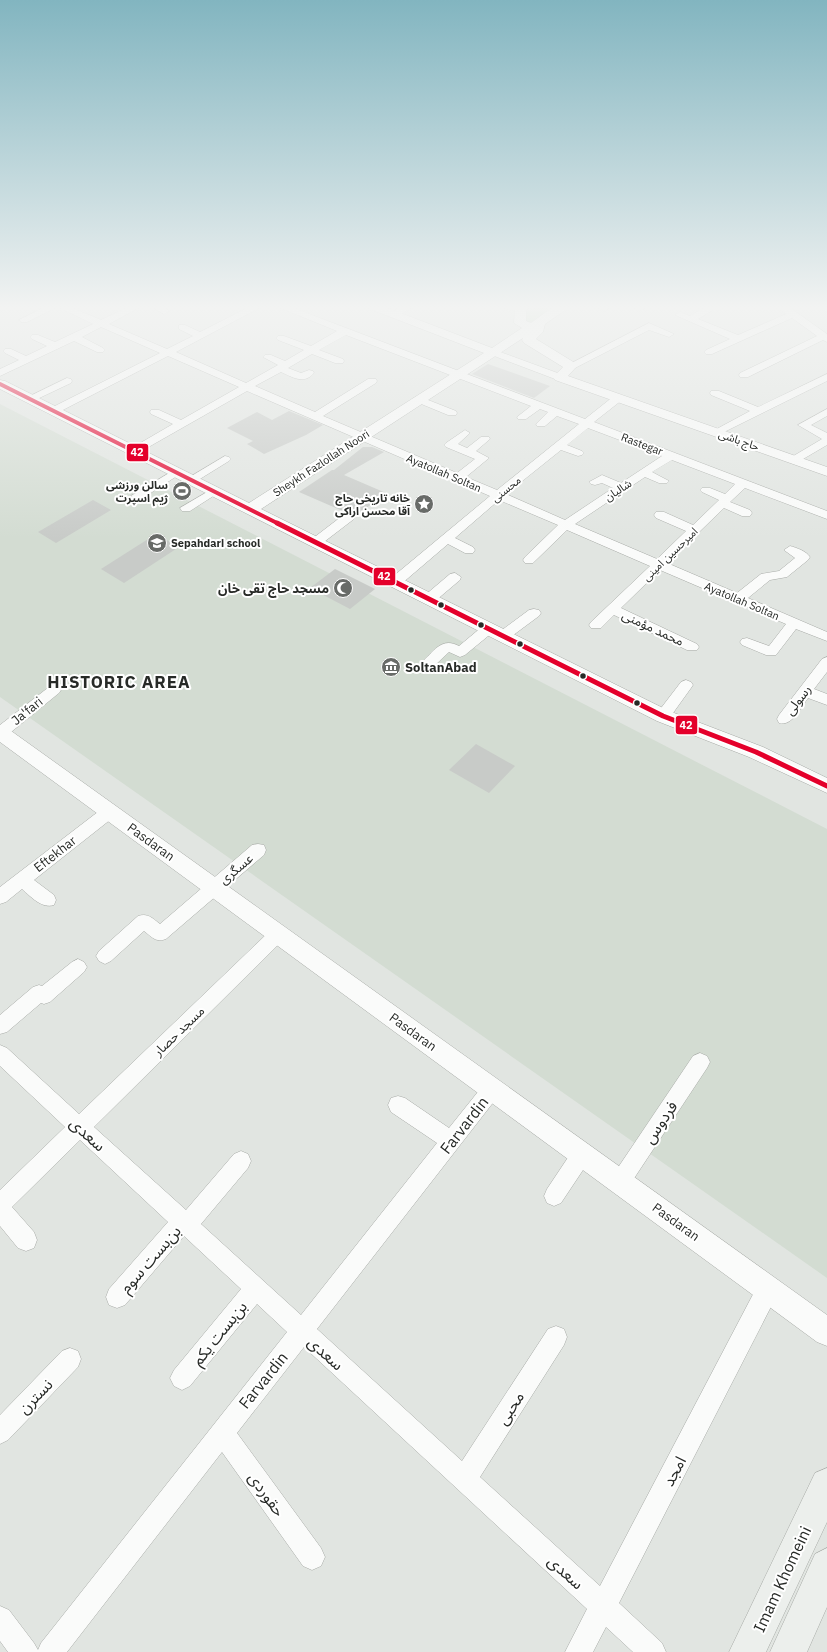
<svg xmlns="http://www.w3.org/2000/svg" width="827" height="1652" font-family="'IBM Plex Sans','Noto Sans Arabic',sans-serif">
<rect width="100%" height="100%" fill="#e1e5e1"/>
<polygon fill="#d3dcd2" points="0,404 827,829 827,1278 0,697"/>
<polygon fill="#bdd8bb" points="538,307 547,307 549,312 536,322 526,322 525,312"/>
<g fill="#c8cbc8">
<polygon points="488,364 550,386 534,398 472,374"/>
<polygon points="289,411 323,425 306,435 264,454 247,444 253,441 227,428 257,412 272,420"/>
<polygon points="363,447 372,447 384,452 344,475 386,493 357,515 351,511 345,512 299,492 332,470 334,470"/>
<polygon points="93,500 111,510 56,543 38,532"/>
<polygon points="156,534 179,547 124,583 101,569"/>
<polygon points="335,569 375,589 350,609 310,588"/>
<polygon points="476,744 515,766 489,793 449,770"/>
</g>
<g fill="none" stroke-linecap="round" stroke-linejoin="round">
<defs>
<g id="minor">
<polygon points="45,307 57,307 27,322 21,322 19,320"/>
<path d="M58 307H70L101 320 128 307H140L109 324 167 349 193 336 179 329V325H185L200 332 249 307H261L176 352 246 383 278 365 263 357 265 355H271L285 361 304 350 278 340 276 338 278 336H284L311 346 337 331 278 307H291L585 419 614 396H622L623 398 622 400 594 422 827 511V519L745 488 730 502 750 510 752 513 750 516H742L724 508 667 563 737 593 761 574 779 571 795 558 784 550 790 546C797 548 806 551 810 557L808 560 787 577 770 580 748 598 827 632V641L796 629 776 655H766L742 645 740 642 742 639 747 638 769 646 786 624 660 570 621 608 697 644 699 647 697 650H687L614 615 601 628H591L589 625 591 622 650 566 567 530 533 563H525L523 560 525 557 558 525 499 500 455 538 473 547 475 550 473 553H465L448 544 400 585H390L389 582 390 579 490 496 247 391 138 453H130L128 451 130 449 173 424 151 414 150 412 151 410H159L181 420 239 387 168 356 57 413H49L48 411 49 409 160 353 101 327 82 337 103 348 105 350 103 352H97L74 341 0 376V369L19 360 5 353 3 351 5 349H11L26 356 47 346 32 339 30 337 32 335H38L55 342 93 324ZM346 335 531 406 517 417 518 419H526L540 409 548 412 536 424 537 426H545L557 416 579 424 497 490 466 477 489 458 476 451 490 439 489 437H481L467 448 458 444 470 433 465 430 446 443 444 445 446 447 475 459 457 473 323 416 376 383 377 381 376 379H368L315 412 255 386 281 372C292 377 304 385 314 373L313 371 309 370 301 373 288 368 312 354 335 363H343L344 361 343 359 319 350ZM588 428 662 456 621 483 602 475 589 482 591 484 595 485 602 483 613 488 565 520 506 494 561 450 578 456 582 455 584 453 582 451 567 445ZM672 460 735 484 725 494 710 488H702L700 490 702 492 719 500 693 525 664 512H656L654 515 656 518 686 531 657 559 575 524 645 477 659 483H667L669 481 652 472Z"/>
<polygon points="152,307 164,307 169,311 164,314"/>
<polygon points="401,307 412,307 397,317 391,317 391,313"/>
<path d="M503 307H524C520 311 507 311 503 307Z"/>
<polygon points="598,307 608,307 609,308 604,311"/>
<polygon points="634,307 644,307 645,308 640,311"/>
<polygon points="705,307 716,308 698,319 738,335 786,314 779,308 789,307 827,334 827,342 823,340 748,377 740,377 739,375 740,373 817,336 792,318 712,354 706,354 704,352 706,350 730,339 675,315 680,312 690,316"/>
<polygon points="827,307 827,312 821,308 822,307"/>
<polygon points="649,323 674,334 669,337 649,330 575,368 571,369 566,366"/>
<polygon points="492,349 563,375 564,377 559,380 555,379 489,354 487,352"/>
<polygon points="827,374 827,381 720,434 716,435 711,432 750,411 711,395 710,393 711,391 719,391 758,407"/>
<polygon points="67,378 71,379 72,381 71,383 33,401 29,402 24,399"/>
<polygon points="418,396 456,411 457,413 456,415 448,415 414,401 413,399"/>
<polygon points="827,409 827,416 811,425 827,433 827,445 798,462 790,462 788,460 790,458 822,439 798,425"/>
<polygon points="225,456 229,457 231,459 229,461 195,482 187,482 185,480"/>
<polygon points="176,469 182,472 180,474 146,496 151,500 149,502 141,502 131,496"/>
<polygon points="214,488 218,489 220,491 218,493 190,511 182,511 180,508"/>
<polygon points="350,512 356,516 354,519 320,545 312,545 310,542 312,539 346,513"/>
<polygon points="455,573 461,577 460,580 434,602 424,602 422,599 424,596 450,574"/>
<polygon points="534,609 539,610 541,613 539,616 508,639 498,639 496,636 498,633 529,610"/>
<path d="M488 625 493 626 495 629 493 632 465 655 460 657 449 652 433 667H423L421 664 423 661C435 650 442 637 459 646L483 626Z"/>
<path d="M827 657V672L814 689 827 694V705L808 698C801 707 792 727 779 723L777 719 779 715 822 659Z"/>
<polygon points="686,680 691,682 693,685 691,688 668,720 663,721 658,720 656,716 658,712 681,682"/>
<polygon points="54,685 59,687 61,690 59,693 5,737 0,738 0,725 49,687"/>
<path d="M109 806 115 808 117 812 115 816 34 880 54 895 56 900 54 905C42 909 31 897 22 889L6 902 0 904V887L103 808Z"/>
<path d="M258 844 264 845 266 850 264 855 166 939C156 943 152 937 144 931L111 961 105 964 99 961 96 956 99 951 138 916C148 913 152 918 160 924L252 845Z"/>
<polygon points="278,927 284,929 287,934 284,939 94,1127 186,1210 234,1154 241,1151 248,1154 251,1161 248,1168 201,1224 301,1315 437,1143 391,1112 388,1105 391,1098 398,1096 405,1098 449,1128 485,1083 492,1080 499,1083 502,1089 499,1095 317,1329 462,1461 548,1329 556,1326 564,1329 567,1337 564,1345 480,1477 600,1586 760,1281 768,1278 776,1281 779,1289 776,1297 619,1603 662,1643 666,1652 633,1652 606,1627 593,1652 565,1652 587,1609 304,1347 237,1433 321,1548 325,1557 321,1566 312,1570 303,1566 222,1452 67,1652 8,1652 0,1641 0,1606 9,1610 34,1643 38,1650 41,1643 287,1332 257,1304 190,1386 182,1390 174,1386 170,1378 174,1370 241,1289 184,1236 125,1305 117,1308 109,1305 106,1297 109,1289 168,1222 80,1140 12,1207 34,1232 37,1240 34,1248 26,1251 18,1248 0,1226 0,1190 65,1127 0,1066 0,1045 7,1048 79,1114 272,929"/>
<polygon points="78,959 84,962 87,967 84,972 50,1002 44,1004 41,1003 7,1032 0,1034 0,1015 33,987 39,985 42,986 72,962"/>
<polygon points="700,1053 707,1056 710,1062 707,1068 627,1189 620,1192 613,1189 610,1182 613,1175 693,1056"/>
<polygon points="582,1144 589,1147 592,1154 589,1161 561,1203 554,1206 547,1203 544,1196 547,1189 575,1147"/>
<polygon points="70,1348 78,1351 81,1359 78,1367 8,1440 0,1444 0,1415 62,1351"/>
</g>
<g id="tertiary">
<polygon points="368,307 385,307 492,348 522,328 514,323 515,307 531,307 526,310 526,321 531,323 553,307 565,307 564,311 545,324 543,332 536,339 575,363 577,366 568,376 827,467 827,476 555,380 553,377 563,367 524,343 522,340 523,338 261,509 669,711 763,747 827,778 827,793 749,757 657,721 0,389 0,380 5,381 249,503 484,353 370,309"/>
<polygon points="0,726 7,728 827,1315 827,1346 817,1342 0,742"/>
</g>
<g id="secondary">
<polygon points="827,1468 827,1522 766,1652 729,1652 815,1473"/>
<polygon points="827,1548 827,1607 807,1652 770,1652 815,1554"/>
</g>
</defs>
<use href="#minor" stroke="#a7aaa6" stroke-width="1"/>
<use href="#tertiary" stroke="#a7aaa6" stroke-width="1"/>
<use href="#secondary" stroke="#a7aaa6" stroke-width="1"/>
<use href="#minor" fill="#fafbfa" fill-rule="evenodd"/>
<use href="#tertiary" fill="#fafbfa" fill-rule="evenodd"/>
<use href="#secondary" fill="#ecefec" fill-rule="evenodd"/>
<defs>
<polyline id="bus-1-far1" points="0,384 279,524"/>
<polyline id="bus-1" points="277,523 663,716 756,752 827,786"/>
</defs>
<use href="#bus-1-far1" stroke="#fff" stroke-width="6"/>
<use href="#bus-1" stroke="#fff" stroke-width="8"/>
<use href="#bus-1-far1" stroke="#e4002b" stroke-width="4"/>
<use href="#bus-1" stroke="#e4002b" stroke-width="5"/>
</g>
<linearGradient id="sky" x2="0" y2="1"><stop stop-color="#82b5c0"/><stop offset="0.57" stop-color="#f2f3f2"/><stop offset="1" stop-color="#f2f3f2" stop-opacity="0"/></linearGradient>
<rect width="827" height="539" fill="url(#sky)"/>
<defs>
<symbol id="stadium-disc" viewBox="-11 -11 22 22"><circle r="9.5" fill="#686b68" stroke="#fff"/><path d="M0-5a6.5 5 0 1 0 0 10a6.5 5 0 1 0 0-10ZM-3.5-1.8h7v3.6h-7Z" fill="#fff"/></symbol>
<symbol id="sight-disc" viewBox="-11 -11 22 22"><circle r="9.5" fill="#686b68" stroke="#fff"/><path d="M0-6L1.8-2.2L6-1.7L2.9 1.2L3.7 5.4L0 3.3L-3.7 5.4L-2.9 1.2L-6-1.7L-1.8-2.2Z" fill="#fff"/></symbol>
<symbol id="university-disc" viewBox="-11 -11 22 22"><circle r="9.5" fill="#686b68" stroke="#fff"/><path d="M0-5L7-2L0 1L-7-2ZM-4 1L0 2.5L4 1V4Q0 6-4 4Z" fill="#fff"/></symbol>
<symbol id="mosque-disc" viewBox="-11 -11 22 22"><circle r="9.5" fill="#686b68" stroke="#fff"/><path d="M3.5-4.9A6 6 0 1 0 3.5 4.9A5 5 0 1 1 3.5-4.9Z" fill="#fff"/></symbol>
<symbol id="museum-disc" viewBox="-11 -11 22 22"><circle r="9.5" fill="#686b68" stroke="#fff"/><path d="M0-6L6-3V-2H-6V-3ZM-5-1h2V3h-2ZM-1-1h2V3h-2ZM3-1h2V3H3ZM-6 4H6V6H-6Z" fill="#fff"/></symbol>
</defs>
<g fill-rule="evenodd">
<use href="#stadium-disc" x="171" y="480" width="22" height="22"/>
<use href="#sight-disc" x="413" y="493" width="22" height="22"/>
<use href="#university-disc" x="146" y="532" width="22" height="22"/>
<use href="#mosque-disc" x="332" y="577" width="22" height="22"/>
<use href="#museum-disc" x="380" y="656" width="22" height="22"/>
</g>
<g fill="#272a27" stroke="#fff" stroke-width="1.5">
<circle cx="411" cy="590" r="3.5"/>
<circle cx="441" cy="605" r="3.5"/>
<circle cx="481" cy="625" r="3.5"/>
<circle cx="520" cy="644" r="3.5"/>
<circle cx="583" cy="676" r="3.5"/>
<circle cx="637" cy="703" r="3.5"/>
</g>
<g text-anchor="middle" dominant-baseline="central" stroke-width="4" stroke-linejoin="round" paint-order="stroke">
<g font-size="11" fill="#272a27" stroke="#fff">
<text transform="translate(739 440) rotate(19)">حاج باشی</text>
<text transform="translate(642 444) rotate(21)">Rastegar</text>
<text transform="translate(321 463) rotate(-33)">Sheykh Fazlollah Noori</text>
<text transform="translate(444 473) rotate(23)">Ayatollah Soltan</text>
<text transform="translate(506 489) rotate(-39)">محسنی</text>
<text transform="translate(618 490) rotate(-33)">شالیان</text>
<text transform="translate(670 554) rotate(-44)">امیرحسین امینی</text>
<text transform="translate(742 601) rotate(23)">Ayatollah Soltan</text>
</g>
<g font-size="11" font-weight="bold" fill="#272a27" stroke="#fff" text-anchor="end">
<text x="168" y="485">سالن ورزشی<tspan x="168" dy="13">ژیم اسپرت</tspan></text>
<text x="410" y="498">خانه تاریخی حاج<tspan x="410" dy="13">آقا محسن اراکی</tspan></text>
<text x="171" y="543" text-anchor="start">Sepahdari school</text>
</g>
<g font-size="13" font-weight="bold" fill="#272a27" stroke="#fff" text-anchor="end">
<text x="329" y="588">مسجد حاج تقی خان</text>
<text x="405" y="667" text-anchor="start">SoltanAbad</text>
</g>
<g font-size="13" fill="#272a27" stroke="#fff">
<text transform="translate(653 628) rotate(25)">محمد مؤمنی</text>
<text transform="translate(798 700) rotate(-53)">رسولی</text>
<text transform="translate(27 711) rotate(-39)">Ja'fari</text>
<text transform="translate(151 842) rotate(36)">Pasdaran</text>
<text transform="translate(55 854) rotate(-38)">Eftekhar</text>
<text transform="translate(236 869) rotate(-40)">عسگری</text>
<text transform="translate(179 1031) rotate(-44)">مسجد حصار</text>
<text transform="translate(413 1032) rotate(36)">Pasdaran</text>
<text transform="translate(676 1222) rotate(36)">Pasdaran</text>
</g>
<g font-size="16" fill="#272a27" stroke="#fff">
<text transform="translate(660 1122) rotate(-56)">فردوس</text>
<text transform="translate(464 1125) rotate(-52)">Farvardin</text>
<text transform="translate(88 1134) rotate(42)">سعدی</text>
<text transform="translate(150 1259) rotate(-49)">بن‌بست سوم</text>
<text transform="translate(219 1333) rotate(-51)">بن‌بست یکم</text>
<text transform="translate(326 1353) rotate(42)">سعدی</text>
<text transform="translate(263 1380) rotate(-51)">Farvardin</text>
<text transform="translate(35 1396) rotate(-46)">نسترن</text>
<text transform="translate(510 1408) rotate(-57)">محبی</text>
<text transform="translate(674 1471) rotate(-62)">امجد</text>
<text transform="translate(267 1494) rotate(54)">حقوردی</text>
<text transform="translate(566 1572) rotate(42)">سعدی</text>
<text transform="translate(782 1579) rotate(-65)">Imam Khomeini</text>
</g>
<g font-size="17" font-weight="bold" letter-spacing="1" fill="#272a27" stroke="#fff">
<text x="119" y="682">HISTORIC AREA</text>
</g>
</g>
<g stroke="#fff" stroke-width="1.5">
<rect x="126" y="443" width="23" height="19" rx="4" fill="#e4002b"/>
<rect x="373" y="567" width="23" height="19" rx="4" fill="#e4002b"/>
<rect x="675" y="715" width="23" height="20" rx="4" fill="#e4002b"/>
</g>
<g font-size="11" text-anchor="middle" font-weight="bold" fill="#fff">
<text x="137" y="456">42</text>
<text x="384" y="580">42</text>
<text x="686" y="729">42</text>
</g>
</svg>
